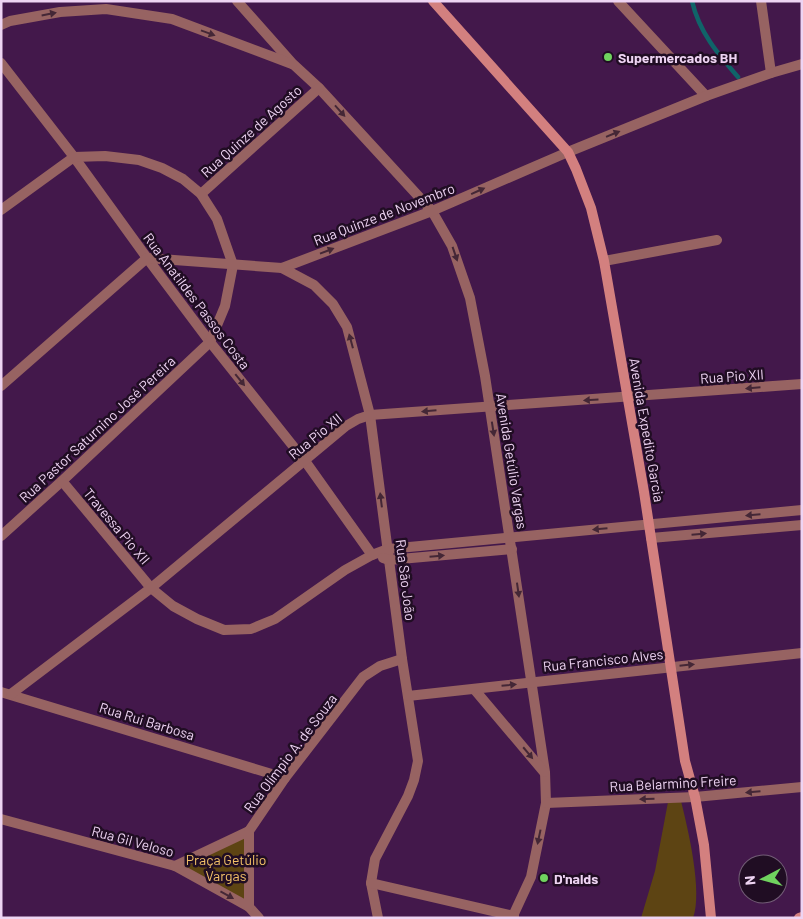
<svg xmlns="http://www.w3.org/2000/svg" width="803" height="919" font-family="Barlow,sans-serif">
<rect width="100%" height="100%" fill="#43184b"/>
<g fill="#5d4413">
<path d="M681 801C688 829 703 892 693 918H641L655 871 668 802Z"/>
<polygon points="249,831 249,907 175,866"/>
</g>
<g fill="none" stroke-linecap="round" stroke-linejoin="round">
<path stroke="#106469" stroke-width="4.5" d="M692 1C699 32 718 54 738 77"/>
<g stroke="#976362" stroke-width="10">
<polyline points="237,1 293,64 319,88 432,211 452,246 470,298 485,376 545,772 546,803 531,877 512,918"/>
<polyline points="618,1 706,96"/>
<polyline points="761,1 771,73"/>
<polyline points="1,25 10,21 60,12 106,9 172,19 292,64"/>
<polyline points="1,63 74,157 147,258 210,342 305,461 372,555"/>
<polyline points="201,194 319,88"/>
<polyline points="1,210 74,157 105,156 139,160 162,168 183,179 201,194 217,219 233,265 225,306 210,342 62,481 1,536"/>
<polyline points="604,261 717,240"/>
<polyline points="282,268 314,285 333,304 347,327 370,415 402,659 418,761 414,780 408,796 375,859 371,883 378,918"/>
<polyline points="1,386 147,258 282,268 432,211 568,152 706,96 771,73 802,64"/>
<polyline points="62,481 151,588 173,606 197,619 224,630 251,629 275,619 345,570 372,555 388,549 802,510"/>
<polyline points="651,538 802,525"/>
<polyline points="383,558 389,560 512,549"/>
<polyline points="474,689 544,772"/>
<polyline points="1,692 285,778"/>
<polyline points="11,694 151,588 346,426 358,419 370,415 802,384"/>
<polyline points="408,696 802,653"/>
<polyline points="546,803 695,797 802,787"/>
<polyline points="1,819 175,866 249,907 259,918"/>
<polyline points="175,866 249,831"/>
<polyline points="371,883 514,916"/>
<polyline points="249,907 249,831 285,778 363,677 380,666 402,659"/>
</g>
<g stroke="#d3807f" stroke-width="10">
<polyline points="433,1 568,152 576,169 591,208 604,261 644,492 685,761 695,797 704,845 711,918"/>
<polyline points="799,918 802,917"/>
</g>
</g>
<defs><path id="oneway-solid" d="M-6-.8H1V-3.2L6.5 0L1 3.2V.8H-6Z" transform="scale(1.25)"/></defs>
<g fill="#442736">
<use href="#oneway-solid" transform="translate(49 14) rotate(-11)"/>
<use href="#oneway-solid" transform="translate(208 33) rotate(20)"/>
<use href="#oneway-solid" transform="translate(340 111) rotate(48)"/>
<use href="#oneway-solid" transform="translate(613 134) rotate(-22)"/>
<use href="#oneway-solid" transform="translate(478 191) rotate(-24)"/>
<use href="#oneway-solid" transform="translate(327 251) rotate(-21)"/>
<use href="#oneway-solid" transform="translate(455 254) rotate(71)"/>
<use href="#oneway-solid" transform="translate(351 341) rotate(-105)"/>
<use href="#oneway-solid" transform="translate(240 380) rotate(51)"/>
<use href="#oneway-solid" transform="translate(753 388) rotate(175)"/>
<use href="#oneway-solid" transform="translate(591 400) rotate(177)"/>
<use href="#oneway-solid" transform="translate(429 411) rotate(175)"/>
<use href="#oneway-solid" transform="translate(493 429) rotate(81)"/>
<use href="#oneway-solid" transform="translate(381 500) rotate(-97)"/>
<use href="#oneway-solid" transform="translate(753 515) rotate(175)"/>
<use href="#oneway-solid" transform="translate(600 529) rotate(175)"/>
<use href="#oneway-solid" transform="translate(699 534) rotate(-5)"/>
<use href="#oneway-solid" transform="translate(437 556) rotate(-5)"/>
<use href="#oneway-solid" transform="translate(518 590) rotate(82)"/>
<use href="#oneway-solid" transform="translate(687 665) rotate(-6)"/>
<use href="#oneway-solid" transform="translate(509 685) rotate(-6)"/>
<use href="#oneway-solid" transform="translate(528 753) rotate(50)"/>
<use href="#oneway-solid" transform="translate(753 792) rotate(175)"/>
<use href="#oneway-solid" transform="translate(647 799) rotate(178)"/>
<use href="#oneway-solid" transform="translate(539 837) rotate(102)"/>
<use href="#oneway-solid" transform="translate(227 895) rotate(29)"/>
</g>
<g fill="#70d35f" stroke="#200d23" stroke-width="2">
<circle cx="608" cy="57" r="5"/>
<circle cx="544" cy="878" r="5"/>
</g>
<g text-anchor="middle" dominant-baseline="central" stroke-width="5" stroke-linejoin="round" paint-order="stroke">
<g font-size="14" font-weight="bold" fill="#eed4f3" stroke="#200d23" text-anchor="start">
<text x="618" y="57">Supermercados BH</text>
<text x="554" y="878">D'nalds</text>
</g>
<g font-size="14" fill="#eed4f3" stroke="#200d23">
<text transform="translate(251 131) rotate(-42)">Rua Quinze de Agosto</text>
<text transform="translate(384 214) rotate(-21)">Rua Quinze de Novembro</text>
<text transform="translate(197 301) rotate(53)">Rua Anatildes Passos Costa</text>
<text transform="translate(732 376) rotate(-4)">Rua Pio XII</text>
<text transform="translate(97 429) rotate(-43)">Rua Pastor Saturnino José Pereira</text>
<text transform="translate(647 430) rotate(80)">Avenida Expedito Garcia</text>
<text transform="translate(315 436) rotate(-39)">Rua Pio XII</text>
<text transform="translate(512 461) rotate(81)">Avenida Getúlio Vargas</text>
<text transform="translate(117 526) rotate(50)">Travessa Pio XII</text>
<text transform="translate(406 580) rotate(83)">Rua São João</text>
<text transform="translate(603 660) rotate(-6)">Rua Francisco Alves</text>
<text transform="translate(147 721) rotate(17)">Rua Rui Barbosa</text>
<text transform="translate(290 753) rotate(-53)">Rua Olímpio A. de Souza</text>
<text transform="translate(673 783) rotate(-3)">Rua Belarmino Freire</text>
<text transform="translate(133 841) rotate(15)">Rua Gil Veloso</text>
</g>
<g font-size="14" fill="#f4c268" stroke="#200d23">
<text x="226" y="859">Praça Getúlio<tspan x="226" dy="16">Vargas</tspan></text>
</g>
</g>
<rect width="803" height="919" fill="none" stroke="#eed4f3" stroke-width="5"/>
<g transform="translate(763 879) rotate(264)"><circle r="24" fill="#200d23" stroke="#725d76"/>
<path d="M0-4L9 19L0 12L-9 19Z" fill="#70d35f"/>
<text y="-8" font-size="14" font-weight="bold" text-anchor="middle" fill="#eed4f3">N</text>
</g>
</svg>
